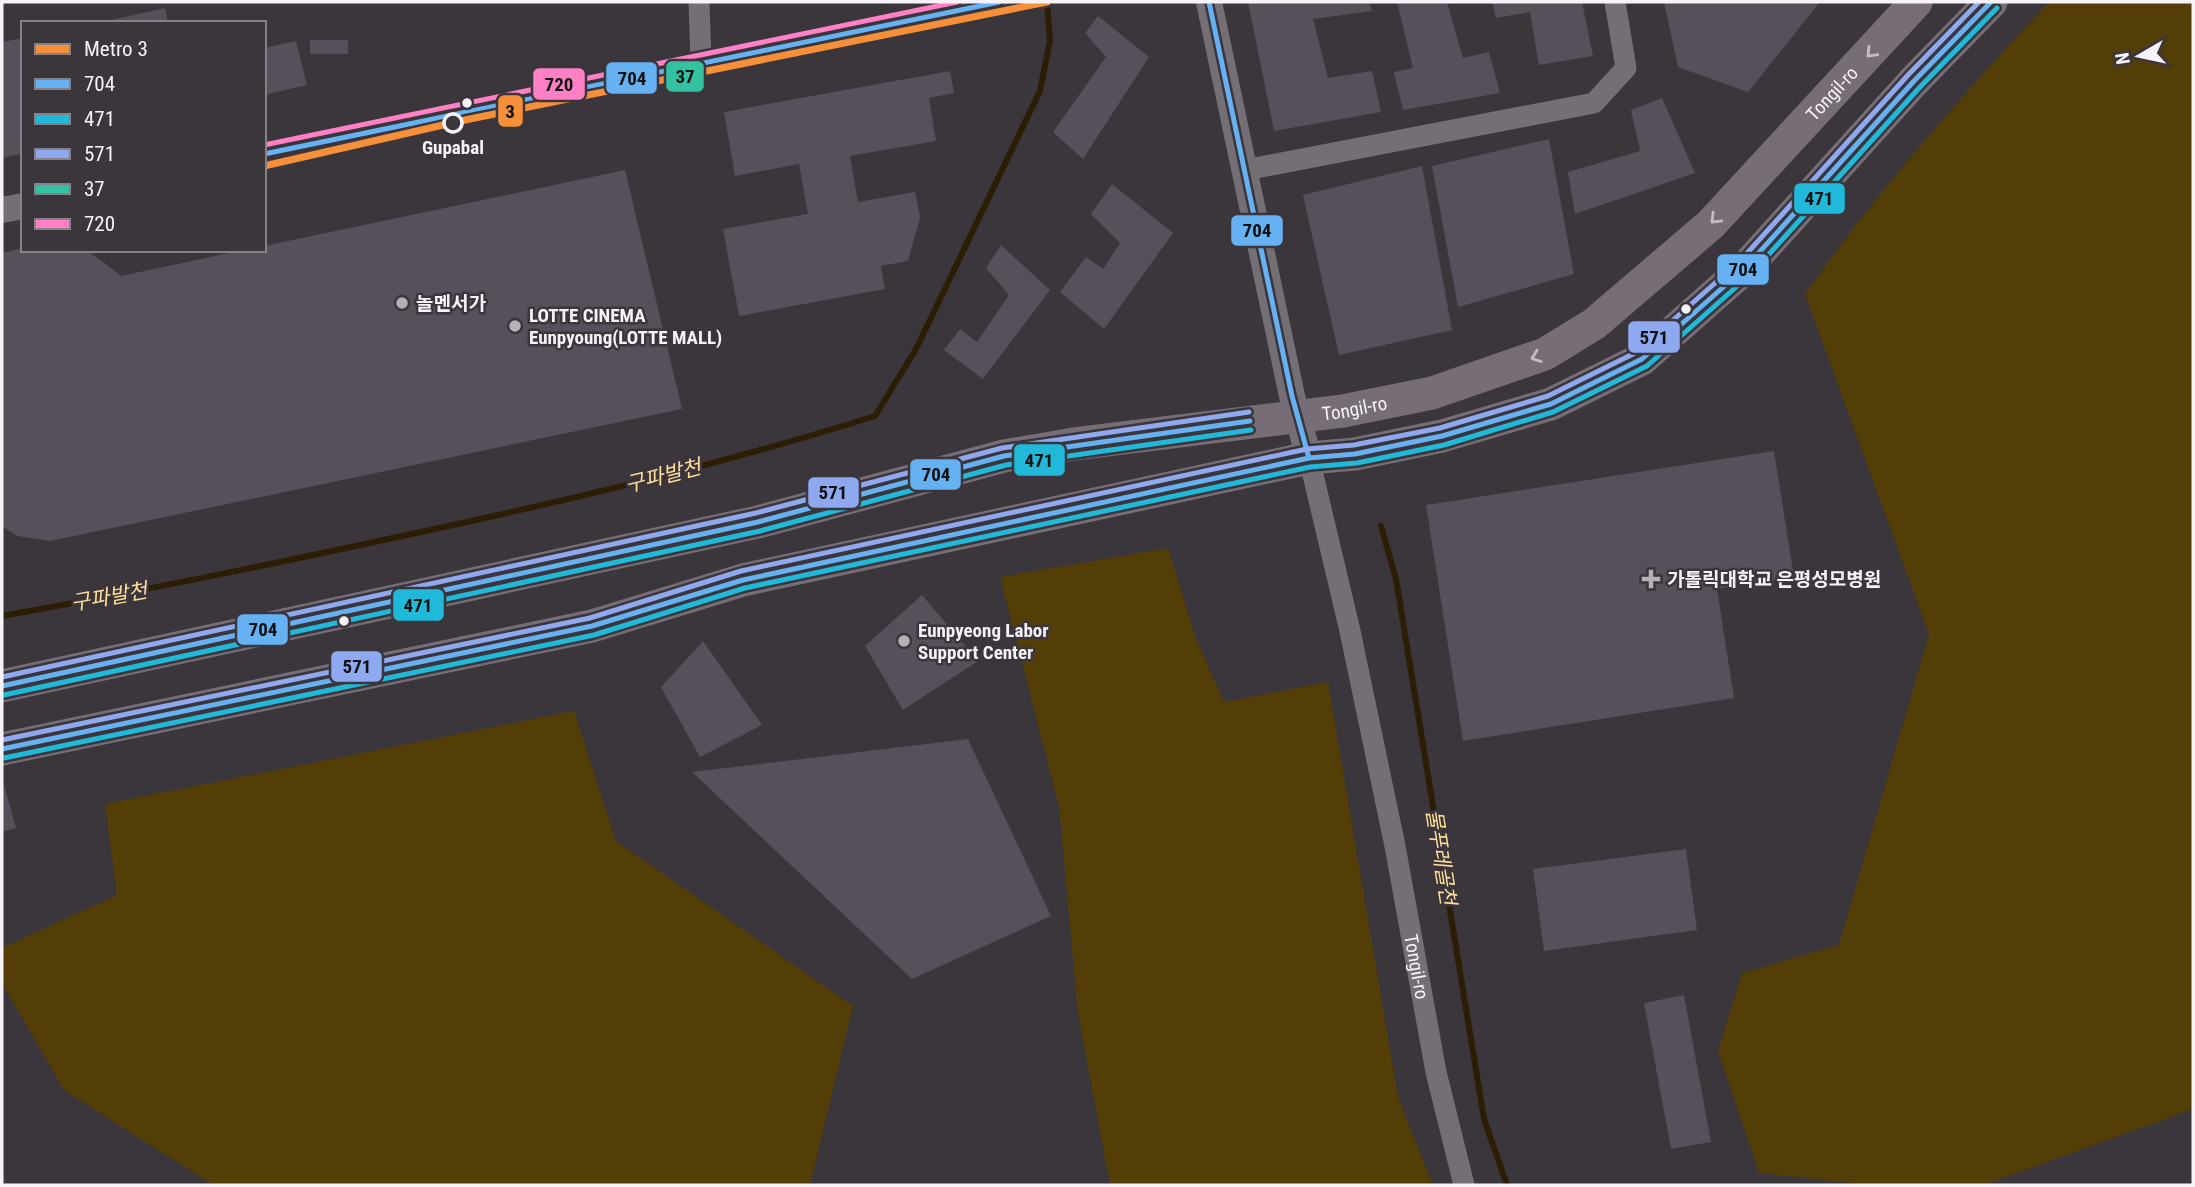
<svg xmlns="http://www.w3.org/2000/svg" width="2195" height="1187" font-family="'Roboto Condensed','Noto Sans KR',sans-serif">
<rect width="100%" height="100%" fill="#3a363b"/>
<g fill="#533e08">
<path d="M2049 2H2193V1109L1984 1185H1868L1759 1173 1718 1051 1742 973 1839 945 1929 634 1805 294C1879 190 1962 95 2049 2Z"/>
<polygon points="1168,548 1196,639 1224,702 1328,682 1398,1097 1433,1185 1110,1185 1078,1013 1059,806 1000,577"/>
<polygon points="574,711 616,841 853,1006 810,1185 213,1185 64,1090 2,983 2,948 117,895 105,804"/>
</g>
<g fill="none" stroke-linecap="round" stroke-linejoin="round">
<g stroke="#2b1e05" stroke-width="6">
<polyline points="1381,526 1396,579 1484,1119 1507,1185"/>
<path d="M2 616C136 592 269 565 402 536 561 502 720 465 875 416L916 349 1040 91 1050 41 1047 2"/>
</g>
</g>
<g fill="#574f59">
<polygon points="1248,2 1369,2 1372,11 1313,19 1328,78 1372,71 1381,112 1274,131"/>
<polygon points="1397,2 1447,2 1463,58 1489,52 1500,93 1403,110 1394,72 1413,68"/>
<polygon points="1492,2 1582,2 1593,56 1539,65 1530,12 1496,18"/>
<polygon points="1664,2 1820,2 1748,92 1678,67"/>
<polygon points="165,8 168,23 102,23 102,22"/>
<polygon points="1098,16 1149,57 1083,159 1053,132 1106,57 1085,33"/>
<polygon points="23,38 23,153 2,158 2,42"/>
<rect x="310" y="40" width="38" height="14"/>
<polygon points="296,41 307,85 264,95 264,48"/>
<polygon points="950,71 954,93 929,98 936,141 850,156 858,202 915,192 920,217 908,261 881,266 885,289 739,316 723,229 808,214 799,164 735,176 724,112"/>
<polygon points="1662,98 1695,173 1575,214 1568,172 1640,151 1631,110"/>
<polygon points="1549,139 1574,274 1458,307 1432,166"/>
<polygon points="1422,166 1452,330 1339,355 1303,195"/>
<polygon points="625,170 682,409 50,541 17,536 2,526 2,253 23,248 87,250 121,276 243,250 264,250 264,246"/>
<polygon points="1112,184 1173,233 1104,329 1060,292 1086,257 1103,269 1120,243 1091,214"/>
<polygon points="1001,245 1050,290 983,379 944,350 960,329 977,342 1009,295 986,268"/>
<polygon points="1774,451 1794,577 1717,589 1734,698 1463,741 1426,505"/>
<polygon points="922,595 978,661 903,710 865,646"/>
<polygon points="703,641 762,725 700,757 661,687"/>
<polygon points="968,739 1051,916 912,979 692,772"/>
<polygon points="2,785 4,785 16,828 2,832"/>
<polygon points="1686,849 1697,930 1544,951 1533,869"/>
<polygon points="1684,995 1711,1142 1671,1149 1644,1003"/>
</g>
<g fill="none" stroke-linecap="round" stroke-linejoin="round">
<g stroke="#746e75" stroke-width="21">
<polyline points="699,2 701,62"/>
<polyline points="1245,170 1594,103 1626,68 1615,2"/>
<path id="s1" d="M1309 458 1350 631 1395 846 1436 1072 1464 1185"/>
</g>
<g stroke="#746e75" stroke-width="26">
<polyline points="1209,2 1292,396 1309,458"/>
<polyline points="264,154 999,2"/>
<polyline points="2,210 23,206"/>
</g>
<g stroke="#766d76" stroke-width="33">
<path id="s2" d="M2 686 758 522 1004 456 1074 444 1343 411 1432 393 1545 354 1594 324 1711 224 1916 2"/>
<polyline points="2,749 592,626 743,580 1309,458 1355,454 1442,436 1551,404 1642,359 1746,267 1914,81 1991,2"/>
</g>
<defs>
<g id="bus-1">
<polyline points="1209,2 1292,396 1309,458"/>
<polyline points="264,154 999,2"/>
<polyline points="2,686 758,522 1004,456 1250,421"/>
<polyline points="2,749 592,626 743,580 1309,458 1355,454 1442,436 1551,404 1642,359 1746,267 1914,81 1991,2"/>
</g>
<g id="bus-2">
<polyline points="4,695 760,531 1006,465 1251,430"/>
<polyline points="4,758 594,635 745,588 1310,467 1357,463 1444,445 1553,412 1647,366 1752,273 1920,87 1997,8"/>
</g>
<g id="bus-3">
<polyline points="2,677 756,513 1002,448 1249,412"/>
<polyline points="2,740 590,618 741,571 1307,449 1354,445 1440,428 1548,396 1637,352 1740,261 1908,75 1979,2"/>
</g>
<polyline id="bus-4" points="266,163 1001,11"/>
<polyline id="bus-5" points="264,145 957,2"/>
</defs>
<use href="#bus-1" stroke="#3b353c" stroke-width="10"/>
<use href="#bus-2" stroke="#3b353c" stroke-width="10"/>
<use href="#bus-3" stroke="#3b353c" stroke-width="10"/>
<use href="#bus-4" stroke="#3b353c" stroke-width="10"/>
<use href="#bus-5" stroke="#3b353c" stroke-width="10"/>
<use href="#bus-1" stroke="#66b1f2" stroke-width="5"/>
<use href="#bus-2" stroke="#20b9da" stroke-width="5"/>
<use href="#bus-3" stroke="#8fa9f0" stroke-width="5"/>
<use href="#bus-4" stroke="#33c1a1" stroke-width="5"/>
<use href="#bus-5" stroke="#ff80c5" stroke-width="5"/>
<defs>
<polyline id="metro-1" points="264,166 465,120 1047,2"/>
</defs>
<use href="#metro-1" stroke="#3b353c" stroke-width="12"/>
<use href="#metro-1" stroke="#f58f3a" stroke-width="7"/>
</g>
<defs><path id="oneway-chevron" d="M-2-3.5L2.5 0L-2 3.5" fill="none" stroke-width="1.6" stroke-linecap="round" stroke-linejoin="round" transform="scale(1.75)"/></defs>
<g stroke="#c3bdc3">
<use href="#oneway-chevron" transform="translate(1871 53) rotate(133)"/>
<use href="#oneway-chevron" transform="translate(1715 219) rotate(135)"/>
<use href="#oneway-chevron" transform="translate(1536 357) rotate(160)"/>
</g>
<g fill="#f6f2f7" stroke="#3b353c" stroke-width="2.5">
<circle cx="467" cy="103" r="6"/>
<circle cx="1686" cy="309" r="6"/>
<circle cx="344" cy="621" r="6"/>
</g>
<circle fill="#3b353c" stroke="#f6f2f7" stroke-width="3.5" cx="453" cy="123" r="9"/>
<g fill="#b4b0b5" stroke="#3b353c" stroke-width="2.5">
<circle cx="402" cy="303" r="7"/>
<circle cx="515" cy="326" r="7"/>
<path d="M1647.5 568.5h7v7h7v7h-7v7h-7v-7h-7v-7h7z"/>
<circle cx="904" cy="641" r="7"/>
</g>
<g text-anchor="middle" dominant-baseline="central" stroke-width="5" stroke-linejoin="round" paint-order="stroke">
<g font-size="19" fill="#f6f2f7" stroke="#3b353c">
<text stroke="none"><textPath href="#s2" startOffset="1970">Tongil-ro</textPath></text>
<text stroke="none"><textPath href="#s2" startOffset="1382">Tongil-ro</textPath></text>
<text stroke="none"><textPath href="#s1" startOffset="520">Tongil-ro</textPath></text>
</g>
<g font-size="19" font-weight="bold" fill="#f6f2f7" stroke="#3b353c">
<text x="453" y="147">Gupabal</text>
</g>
<g font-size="19" font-weight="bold" fill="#f6f2f7" stroke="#3b353c" text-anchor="start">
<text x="416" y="303">놀멘서가</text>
<text x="529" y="315">LOTTE CINEMA<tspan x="529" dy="22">Eunpyoung(LOTTE MALL)</tspan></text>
<text x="1667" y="579">가톨릭대학교 은평성모병원</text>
<text x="918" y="630">Eunpyeong Labor<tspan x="918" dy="22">Support Center</tspan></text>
</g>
<g font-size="21" font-style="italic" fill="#fedd99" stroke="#3b353c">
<text transform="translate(663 476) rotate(-14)">구파발천</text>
<text transform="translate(109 597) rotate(-10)">구파발천</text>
<text transform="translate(1441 857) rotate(81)">물푸레골천</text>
</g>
</g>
<g stroke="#3b353c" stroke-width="2.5">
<rect x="665" y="60" width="40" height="33" rx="7" fill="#33c1a1"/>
<rect x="605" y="61" width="53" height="34" rx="7" fill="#66b1f2"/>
<rect x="532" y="67" width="54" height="34" rx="7" fill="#ff80c5"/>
<rect x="497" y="94" width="27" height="34" rx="7" fill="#f58f3a"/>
<rect x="1793" y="182" width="53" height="33" rx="7" fill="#20b9da"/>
<rect x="1230" y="214" width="54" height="33" rx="7" fill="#66b1f2"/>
<rect x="1716" y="253" width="54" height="33" rx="7" fill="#66b1f2"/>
<rect x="1627" y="320" width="54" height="34" rx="7" fill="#8fa9f0"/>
<rect x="1013" y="443" width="53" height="34" rx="7" fill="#20b9da"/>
<rect x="909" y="458" width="53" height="33" rx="7" fill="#66b1f2"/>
<rect x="807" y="476" width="53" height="33" rx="7" fill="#8fa9f0"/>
<rect x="392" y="588" width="53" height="34" rx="7" fill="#20b9da"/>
<rect x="236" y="613" width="53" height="33" rx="7" fill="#66b1f2"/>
<rect x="330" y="650" width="53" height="33" rx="7" fill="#8fa9f0"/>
</g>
<g font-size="19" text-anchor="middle" font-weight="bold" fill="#111">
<text x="685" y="83">37</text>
<text x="632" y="85">704</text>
<text x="559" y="91">720</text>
<text x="510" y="118">3</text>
<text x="1819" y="205">471</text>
<text x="1257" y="237">704</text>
<text x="1743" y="276">704</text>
<text x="1654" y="344">571</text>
<text x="1039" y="467">471</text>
<text x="936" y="481">704</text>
<text x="833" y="499">571</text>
<text x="418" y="612">471</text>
<text x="263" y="636">704</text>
<text x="357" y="673">571</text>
</g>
<rect width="2195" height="1187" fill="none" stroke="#f6f2f7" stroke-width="7"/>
<rect x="21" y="21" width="245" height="231" fill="#3b353c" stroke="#868187" stroke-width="2"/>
<rect x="35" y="44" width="35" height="10" fill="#f58f3a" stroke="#868187" stroke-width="2"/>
<text x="84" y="56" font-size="21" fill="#f6f2f7">Metro 3</text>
<rect x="35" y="79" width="35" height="10" fill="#66b1f2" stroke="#868187" stroke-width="2"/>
<text x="84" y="91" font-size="21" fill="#f6f2f7">704</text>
<rect x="35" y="114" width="35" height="10" fill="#20b9da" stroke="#868187" stroke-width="2"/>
<text x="84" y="126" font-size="21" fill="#f6f2f7">471</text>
<rect x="35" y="149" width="35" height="10" fill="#8fa9f0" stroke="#868187" stroke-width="2"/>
<text x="84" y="161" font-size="21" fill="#f6f2f7">571</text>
<rect x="35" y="184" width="35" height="10" fill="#33c1a1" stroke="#868187" stroke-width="2"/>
<text x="84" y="196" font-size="21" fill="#f6f2f7">37</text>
<rect x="35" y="219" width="35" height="10" fill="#ff80c5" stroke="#868187" stroke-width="2"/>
<text x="84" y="231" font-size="21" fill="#f6f2f7">720</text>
<g transform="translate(2139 56) rotate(261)" stroke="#3b353c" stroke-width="5" paint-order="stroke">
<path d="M0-5L12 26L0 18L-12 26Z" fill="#f6f2f7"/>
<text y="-10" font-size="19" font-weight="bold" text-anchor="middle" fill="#f6f2f7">N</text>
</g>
</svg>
